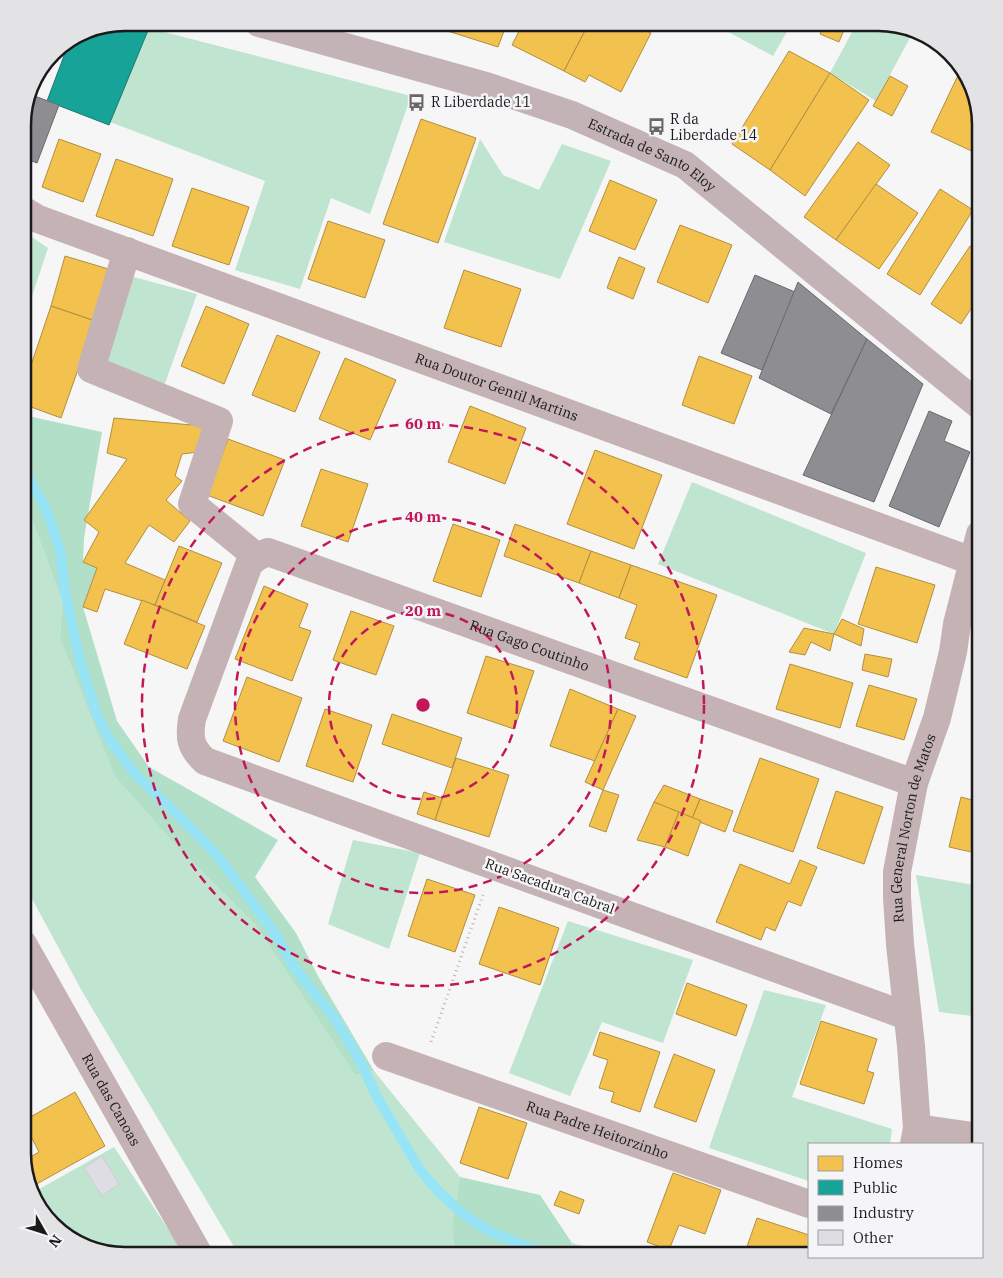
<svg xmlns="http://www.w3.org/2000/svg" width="1003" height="1278" font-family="'IBM Plex Serif',serif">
<rect width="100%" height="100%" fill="#f6f6f7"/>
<g fill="#bfe4cf">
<polygon points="712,23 792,23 773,56"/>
<polygon points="857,23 884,23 913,32 876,101 830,73"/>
<polygon points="149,28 411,96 370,214 331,198 300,289 235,270 265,181 110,122"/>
<polygon points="480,139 503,175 539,190 562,144 611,161 560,279 444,242"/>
<polygon points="23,231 48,248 23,323"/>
<polygon points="130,276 197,294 164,386 103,363"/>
<polygon points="692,482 866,553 834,634 658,564"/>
<polygon points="23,495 62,601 60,637 186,856 256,926 355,1075 374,1071 460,1177 452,1226 455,1255 239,1255 83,993 23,882 23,663 33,650 23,641"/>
<polygon points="353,840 420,853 389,949 328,924"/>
<polygon points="916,875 980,886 980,1017 939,1012"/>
<polygon points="568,921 693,960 663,1043 602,1022 570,1096 509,1073"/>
<polygon points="764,990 826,1005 792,1097 892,1129 890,1144 809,1144 809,1181 709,1148"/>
<polygon points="114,1147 185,1255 125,1255 74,1242 40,1210 34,1192"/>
<polygon points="572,1243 614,1255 567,1255"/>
</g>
<g fill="#b1dfc7">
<polygon points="23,415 102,432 84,538 83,562 97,568 83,607 117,721 149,767 278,840 255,877 296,933 318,976 374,1071 355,1075 256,926 186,856 115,776 60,637 62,601 23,495"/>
<polygon points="460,1177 540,1195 572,1243 567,1255 455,1255 452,1226"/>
</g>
<g fill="#f2c14e" stroke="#b18f3f">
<polygon points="418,23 458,23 454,33"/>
<polygon points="458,23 507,23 498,47 454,33"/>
<polygon points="523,23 589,23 564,71 512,45"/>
<polygon points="589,23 632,23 651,33 621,92 589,75 585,82 564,71"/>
<polygon points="824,23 841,23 846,25 839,42 820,34"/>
<polygon points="789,51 830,73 770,170 732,144"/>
<polygon points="962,67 980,125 980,155 931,132"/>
<polygon points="830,73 869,100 805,196 770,170"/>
<polygon points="890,76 908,86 892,116 873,106"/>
<polygon points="421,119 476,138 438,243 383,224"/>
<polygon points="59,139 101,154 83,202 42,187"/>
<polygon points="858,142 890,165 836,240 804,217"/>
<polygon points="116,159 173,179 153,236 96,216"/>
<polygon points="980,167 980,201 974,197"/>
<polygon points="610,180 657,200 635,250 589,231"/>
<polygon points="876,184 918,213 879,269 836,240"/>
<polygon points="192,188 249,207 229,265 172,246"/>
<polygon points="940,189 973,210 920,295 887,274"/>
<polygon points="328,221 385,240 365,298 308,279"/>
<polygon points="680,225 732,245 708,303 657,282"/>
<polygon points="970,246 980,249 980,295 961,324 931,304"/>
<polygon points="65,256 115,271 95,321 51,306"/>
<polygon points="619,257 645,268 633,299 607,288"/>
<polygon points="464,270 521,289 501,347 444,328"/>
<polygon points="51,306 95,321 61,418 23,404 23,389"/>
<polygon points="206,306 249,324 224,384 181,366"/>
<polygon points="277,335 320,352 295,412 252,395"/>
<polygon points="699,356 752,376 734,424 682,405"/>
<polygon points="345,358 396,380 370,440 319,419"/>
<polygon points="470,406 526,428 505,484 448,462"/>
<polygon points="114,418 203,426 199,452 182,454 175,476 182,481 166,500 190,521 174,542 149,525 125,563 165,580 155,605 105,589 97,612 83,607 97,568 83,562 99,532 84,520 127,459 107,453"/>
<polygon points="228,439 285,460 263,516 207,495"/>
<polygon points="595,450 662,475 634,549 567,524"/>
<polygon points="321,469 368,484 348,542 301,526"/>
<polygon points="453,524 500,540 481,597 433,581"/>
<polygon points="515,524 591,551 579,583 504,556"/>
<polygon points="179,546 222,563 197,622 155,605"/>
<polygon points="591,551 631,565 619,598 579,583"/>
<polygon points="631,565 717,595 687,678 634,659 640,643 625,638 637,605 619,598"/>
<polygon points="876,567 935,585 917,643 858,624"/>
<polygon points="264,586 308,604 299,627 311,631 292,681 235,659"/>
<polygon points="142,600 205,626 187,669 124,644"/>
<polygon points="351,611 394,626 376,675 333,660"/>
<polygon points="842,619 864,629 861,646 834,634"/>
<polygon points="804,628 834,634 830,651 811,642 805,655 789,652"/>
<polygon points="865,654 892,659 888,677 862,670"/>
<polygon points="486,656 534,671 514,729 467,713"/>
<polygon points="790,664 853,683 840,728 776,709"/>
<polygon points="247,677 302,698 279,762 223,741"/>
<polygon points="869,685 917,699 904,740 856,726"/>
<polygon points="570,689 618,709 595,761 550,746"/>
<polygon points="325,709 372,725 353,782 306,766"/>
<polygon points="618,709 636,716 603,790 585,782"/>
<polygon points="392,714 462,738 452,768 382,744"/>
<polygon points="980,717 980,744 973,742"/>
<polygon points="456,758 509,775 489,837 435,820"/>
<polygon points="760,758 819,779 793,852 733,831"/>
<polygon points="664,785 700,799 692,819 654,802"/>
<polygon points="603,790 619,795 606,832 589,826"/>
<polygon points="836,791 883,807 864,864 817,848"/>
<polygon points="424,792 442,798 435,820 417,814"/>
<polygon points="961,797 980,802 980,854 949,847"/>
<polygon points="700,799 733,811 725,832 692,819"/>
<polygon points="654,802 679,812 665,847 637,840"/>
<polygon points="679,812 701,821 688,856 665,847"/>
<polygon points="800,860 817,867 801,906 788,901 775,931 766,927 761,940 716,922 740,864 790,884"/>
<polygon points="427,879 475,895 455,952 408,936"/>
<polygon points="499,907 559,928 540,985 479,964"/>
<polygon points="687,983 747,1005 736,1036 676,1014"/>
<polygon points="821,1021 877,1039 867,1071 874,1073 864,1104 800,1084"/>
<polygon points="980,1027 980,1088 975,1088"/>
<polygon points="600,1032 660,1052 640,1112 611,1102 614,1092 599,1088 608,1060 593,1055"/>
<polygon points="674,1054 715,1070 696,1122 654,1107"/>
<polygon points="75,1092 105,1146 33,1186 25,1160 39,1152 23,1121"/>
<polygon points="479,1107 527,1123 508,1179 460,1163"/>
<polygon points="673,1173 721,1190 705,1234 679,1225 669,1250 647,1242"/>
<polygon points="560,1191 584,1200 579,1214 554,1205"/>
<polygon points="757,1218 809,1235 809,1248 807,1255 744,1255"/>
</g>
<polygon fill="#17a398" stroke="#187a72" points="125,22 137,23 149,28 109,125 47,101 70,40 86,30"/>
<g fill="#8d8d92" stroke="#6a6a6e">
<polygon points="29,94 59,105 37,163 23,158 23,118"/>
<polygon points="755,275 795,292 762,370 721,353"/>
<polygon points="798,282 867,339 831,414 759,378"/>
<polygon points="867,339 923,384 874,502 803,475"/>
<polygon points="929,411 952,421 944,441 970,452 939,527 889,506"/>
</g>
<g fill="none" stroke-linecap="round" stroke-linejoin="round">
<polyline stroke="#97e4f7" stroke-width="10" points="23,468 46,509 52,526 60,550 65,591 80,661 96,712 105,732 115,747 135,774 180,817 215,853 244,891 278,938 290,961 301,976 336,1020 359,1059 377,1097 420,1170 438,1191 456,1208 476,1223 493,1233 550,1255"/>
</g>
<polygon fill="#dddde3" stroke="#cececf" points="102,1156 119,1184 102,1196 84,1168"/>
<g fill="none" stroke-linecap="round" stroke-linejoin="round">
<polyline stroke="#bab0b2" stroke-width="3" stroke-dasharray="1 4" stroke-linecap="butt" points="431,1042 483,895"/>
<g stroke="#c5b2b5" stroke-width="28">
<path id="s1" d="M23 210 38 219 972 561"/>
<polyline points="127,251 91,369 219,421 192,504 257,557"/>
<path id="s2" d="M23 944 199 1255"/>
<path id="s3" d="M907 1016 205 761C190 747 189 738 192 719L249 564 257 557 268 552 914 783"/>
<path id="s4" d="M386 1056 809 1204"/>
<polyline points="917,1128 980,1137"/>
<path id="s5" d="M914 1144 917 1128 911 1046 900 944 897 897V872L914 783 937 718 944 689 953 652 957 624 980 534"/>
</g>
<path stroke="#c3b2b6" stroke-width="28" id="s6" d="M259 23 486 86 572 115 685 165 980 406"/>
</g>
<g fill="none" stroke="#c2185b" stroke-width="2.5" stroke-dasharray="9 6">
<circle cx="423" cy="705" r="94"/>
<circle cx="423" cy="705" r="188"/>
<circle cx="423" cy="705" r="281"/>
</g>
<defs>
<symbol id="bus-bare" viewBox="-9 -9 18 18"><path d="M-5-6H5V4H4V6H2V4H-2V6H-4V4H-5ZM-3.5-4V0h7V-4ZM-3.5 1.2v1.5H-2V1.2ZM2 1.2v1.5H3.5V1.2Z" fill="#676768" stroke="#f5f5f8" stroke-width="2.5" paint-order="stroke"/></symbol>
</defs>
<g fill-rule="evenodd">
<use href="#bus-bare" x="404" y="90" width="25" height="25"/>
<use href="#bus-bare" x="644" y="114" width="25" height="25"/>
</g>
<g text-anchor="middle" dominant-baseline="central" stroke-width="5" stroke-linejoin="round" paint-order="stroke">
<g font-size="14" fill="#1a1a1b" stroke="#f5f5f8" text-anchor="start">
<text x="431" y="102">R Liberdade 11</text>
<text x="670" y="119">R da<tspan x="670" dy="16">Liberdade 14</tspan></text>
</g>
<g font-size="14" fill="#1a1a1b" stroke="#f5f5f8">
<text stroke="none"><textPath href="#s6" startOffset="416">Estrada de Santo Eloy</textPath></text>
<text stroke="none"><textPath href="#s1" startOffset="506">Rua Doutor Gentil Martins</textPath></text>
<text stroke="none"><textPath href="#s3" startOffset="1259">Rua Gago Coutinho</textPath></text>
<text stroke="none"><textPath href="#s5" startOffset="319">Rua General Norton de Matos</textPath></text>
<text transform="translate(550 886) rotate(20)">Rua Sacadura Cabral</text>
<text stroke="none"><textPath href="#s2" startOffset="179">Rua das Canoas</textPath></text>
<text stroke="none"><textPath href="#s4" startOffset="224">Rua Padre Heitorzinho</textPath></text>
</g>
</g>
<path d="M0 0H1003V1278H0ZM125 31H878A94 94 0 0 1 972 125V1153A94 94 0 0 1 878 1247H125A94 94 0 0 1 31 1153V125A94 94 0 0 1 125 31Z" fill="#e3e3e6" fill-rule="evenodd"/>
<path fill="none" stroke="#1a1a1b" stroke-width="2.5" d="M125 31H878A94 94 0 0 1 972 125V1153A94 94 0 0 1 878 1247H125A94 94 0 0 1 31 1153V125A94 94 0 0 1 125 31Z"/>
<circle cx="423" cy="705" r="8" fill="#c2185b" stroke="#f5f5f8" stroke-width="2.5"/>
<g font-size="15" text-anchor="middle" font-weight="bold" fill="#c2185b" stroke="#f5f5f8" stroke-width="5" stroke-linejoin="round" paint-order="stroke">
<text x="423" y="429">60 m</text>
<text x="423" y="522">40 m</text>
<text x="423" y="616">20 m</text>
</g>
<rect x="808" y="1143" width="175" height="115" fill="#f5f5f8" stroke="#9d9da0"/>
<rect x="818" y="1156" width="25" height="15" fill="#f2c14e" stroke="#9d9da0"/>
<text x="853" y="1168" font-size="15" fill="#1a1a1b">Homes</text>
<rect x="818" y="1180" width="25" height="15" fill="#17a398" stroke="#9d9da0"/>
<text x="853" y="1193" font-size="15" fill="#1a1a1b">Public</text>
<rect x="818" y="1206" width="25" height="15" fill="#8d8d92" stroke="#9d9da0"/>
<text x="853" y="1218" font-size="15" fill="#1a1a1b">Industry</text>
<rect x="818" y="1230" width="25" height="15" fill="#dddde3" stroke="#9d9da0"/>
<text x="853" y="1243" font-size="15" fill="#1a1a1b">Other</text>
<g transform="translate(45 1233) rotate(129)" stroke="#f5f5f8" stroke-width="4" paint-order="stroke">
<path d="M0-4L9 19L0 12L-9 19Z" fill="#1a1a1b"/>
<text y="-8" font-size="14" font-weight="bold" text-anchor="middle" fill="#1a1a1b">N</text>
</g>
</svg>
